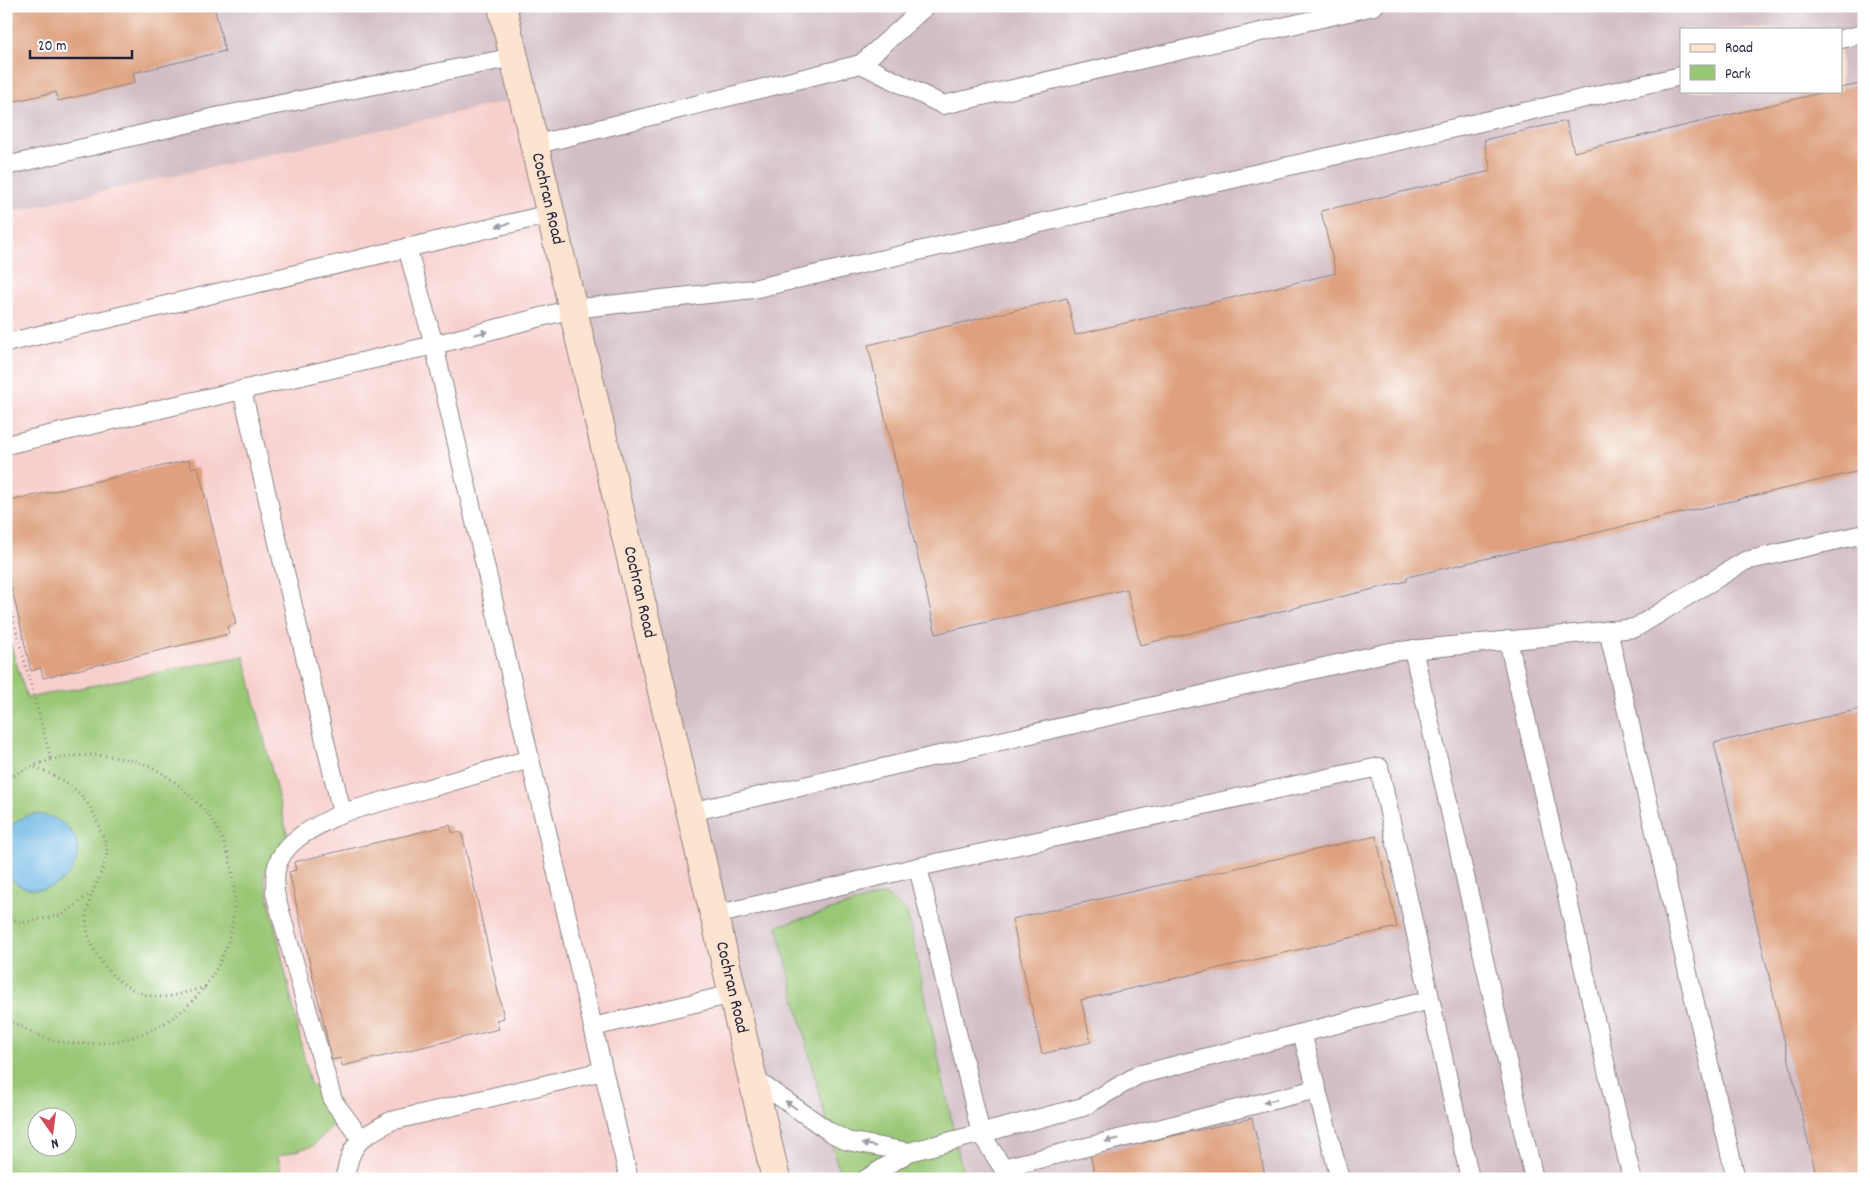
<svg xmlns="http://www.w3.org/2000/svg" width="1870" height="1185" font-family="Dekko,sans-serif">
<rect width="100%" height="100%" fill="#fff"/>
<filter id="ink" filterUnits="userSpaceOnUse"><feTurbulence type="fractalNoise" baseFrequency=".02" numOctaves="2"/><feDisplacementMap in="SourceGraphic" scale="10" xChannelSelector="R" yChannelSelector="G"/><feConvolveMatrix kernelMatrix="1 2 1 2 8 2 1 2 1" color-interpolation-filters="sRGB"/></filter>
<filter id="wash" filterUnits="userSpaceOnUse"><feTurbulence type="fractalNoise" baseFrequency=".0096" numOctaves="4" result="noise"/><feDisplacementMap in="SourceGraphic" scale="20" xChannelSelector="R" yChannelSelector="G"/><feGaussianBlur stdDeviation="1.12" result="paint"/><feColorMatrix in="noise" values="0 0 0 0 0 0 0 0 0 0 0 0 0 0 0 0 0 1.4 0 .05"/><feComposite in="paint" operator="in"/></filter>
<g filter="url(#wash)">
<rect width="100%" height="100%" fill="#f6e2ca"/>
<path fill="#f7d0ce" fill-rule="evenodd" d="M523 98 776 1179H6V213ZM38 1118H68V1148H38Z"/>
<path fill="#d2bec4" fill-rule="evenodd" d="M6 6H1864V1179H776L523 98 6 213ZM1681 29H1841V91H1681Z"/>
<g fill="#99c775" stroke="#5e7458" fill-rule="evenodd">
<path d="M6 629 27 698 244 656 288 837 264 876 310 1084 338 1100 342 1116 313 1146 278 1156 283 1179H6ZM38 1118H68V1148H38Z"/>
<polygon points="885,894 907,912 964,1179 841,1179 777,926"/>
</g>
<path fill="#6bb6e4" stroke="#466c90" d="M35 814C61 816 86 835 75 864 65 891 23 900 7 873 5 868 6 859 6 854 6 829 9 820 35 814Z"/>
<g id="blocks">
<g fill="#dea07e">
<polygon points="6,6 214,6 225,51 133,73 135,83 58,101 56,92 6,103"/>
<polygon points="1864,83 1864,470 1407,577 1407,581 1140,645 1127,589 936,634 868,345 1067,298 1075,335 1336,273 1321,211 1491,171 1484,140 1566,121 1574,152 1829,91 1841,91 1841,88"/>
<polygon points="189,460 191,468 198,467 236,624 227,627 229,634 43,678 41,668 31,671 6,564 6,502"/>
<polygon points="1864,708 1864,1179 1817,1179 1714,743"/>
<polygon points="450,825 452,832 462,833 504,1018 496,1020 499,1029 342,1066 340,1058 332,1060 289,872 296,870 294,862"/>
<polygon points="1376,836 1397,927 1081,1000 1091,1042 1042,1054 1012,919"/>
<polygon points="1252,1118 1266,1179 1096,1179 1090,1155"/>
</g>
</g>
</g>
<g filter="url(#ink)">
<use href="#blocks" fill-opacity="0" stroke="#8c8282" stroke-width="1"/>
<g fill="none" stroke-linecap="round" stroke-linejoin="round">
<defs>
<g id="lane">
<polyline points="1841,39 1864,34"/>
<polyline points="861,64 943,105 1374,6"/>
<polyline points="534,145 861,64 926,6"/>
<polyline points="6,166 216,117 514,57"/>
<polyline points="407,247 434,345 530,759"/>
<polyline points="6,343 550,214"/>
<polyline points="242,390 342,813 530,759 593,1027 733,994"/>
<polyline points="6,445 434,345 572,309 753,289 1681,76"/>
<polyline points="1608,630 1736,1179"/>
<polyline points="1508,640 1632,1179"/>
<polyline points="1413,649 1534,1179"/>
<polyline points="690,812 1390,652 1635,628 1745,561 1864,534"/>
<path d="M342 813C318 826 282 839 276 870 275 877 275 886 275 893L333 1101 361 1138"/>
<polyline points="918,867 1379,767 1470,1179"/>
<polyline points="715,915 918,867 981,1134 1010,1179"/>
<polyline points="593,1027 629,1179"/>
<polyline points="1302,1033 1430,1000"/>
<polyline points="753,1078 830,1132 847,1141 909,1152"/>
<polyline points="1003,1168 1317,1089"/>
<path d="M345 1179C350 1142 360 1138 391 1121L603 1071"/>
<polyline points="866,1179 909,1152 1083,1107 1138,1075 1302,1033 1340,1179"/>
</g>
<g id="secondary">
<path id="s1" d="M502 6 776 1179"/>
</g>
</defs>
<use href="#lane" stroke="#8c8282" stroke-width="20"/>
<use href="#secondary" stroke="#8c8282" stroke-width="30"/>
<g stroke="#8c8282" stroke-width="3" stroke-dasharray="1 4" stroke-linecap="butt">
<polyline points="6,593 51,759"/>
<path d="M35 767C69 782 87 792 100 829 102 834 106 842 107 847 108 867 90 891 87 912 82 951 119 994 158 997 172 998 192 990 206 987"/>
<path d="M6 782C31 759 82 751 113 757 122 759 131 760 139 762 159 769 178 783 192 798 198 804 206 810 210 817 269 906 216 1028 110 1042 88 1045 61 1045 40 1036 28 1031 17 1024 6 1018"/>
<polyline points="6,915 21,923 62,915 90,894"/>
</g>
<use href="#lane" stroke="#fff" stroke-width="18"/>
<use href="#secondary" stroke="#fde4d1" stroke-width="28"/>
</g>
<defs><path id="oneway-solid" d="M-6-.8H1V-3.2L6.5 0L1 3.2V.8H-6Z" transform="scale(1.25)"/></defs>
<g fill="#9c9ca7">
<use href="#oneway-solid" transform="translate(503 225) rotate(167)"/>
<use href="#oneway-solid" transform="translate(481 333) rotate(-14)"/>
<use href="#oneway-solid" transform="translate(1270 1101) rotate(166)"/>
<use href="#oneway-solid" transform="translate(791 1105) rotate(-145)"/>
<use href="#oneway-solid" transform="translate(1112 1140) rotate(166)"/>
<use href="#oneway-solid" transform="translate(869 1145) rotate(-169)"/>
</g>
</g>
<g text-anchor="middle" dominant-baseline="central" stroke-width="4" stroke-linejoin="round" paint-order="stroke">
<g font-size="18" fill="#22223b" stroke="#fff">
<text stroke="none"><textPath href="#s1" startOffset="198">Cochran Road</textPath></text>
<text stroke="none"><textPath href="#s1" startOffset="602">Cochran Road</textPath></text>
<text stroke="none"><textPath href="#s1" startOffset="1008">Cochran Road</textPath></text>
</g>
</g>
<rect width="1870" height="1185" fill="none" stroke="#fff" stroke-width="25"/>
<rect x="1680" y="28" width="162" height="65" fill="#ffffff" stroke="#a7a7b1"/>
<rect x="1690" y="44" width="25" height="8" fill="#fde4d1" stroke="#a7a7b1"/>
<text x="1725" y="52" font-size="15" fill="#22223b">Road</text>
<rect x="1690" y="65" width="25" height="15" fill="#99c775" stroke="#a7a7b1"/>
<text x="1725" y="78" font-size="15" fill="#22223b">Park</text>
<g transform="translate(52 1132) rotate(166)"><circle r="24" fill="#ffffff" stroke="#a7a7b1"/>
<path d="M0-4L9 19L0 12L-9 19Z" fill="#d1495b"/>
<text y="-8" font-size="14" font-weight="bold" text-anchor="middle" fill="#22223b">N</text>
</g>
<path d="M30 50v8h102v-8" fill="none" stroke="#22223b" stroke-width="2.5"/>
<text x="38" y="50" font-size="15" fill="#22223b" stroke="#ffffff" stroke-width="4" paint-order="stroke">20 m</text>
</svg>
